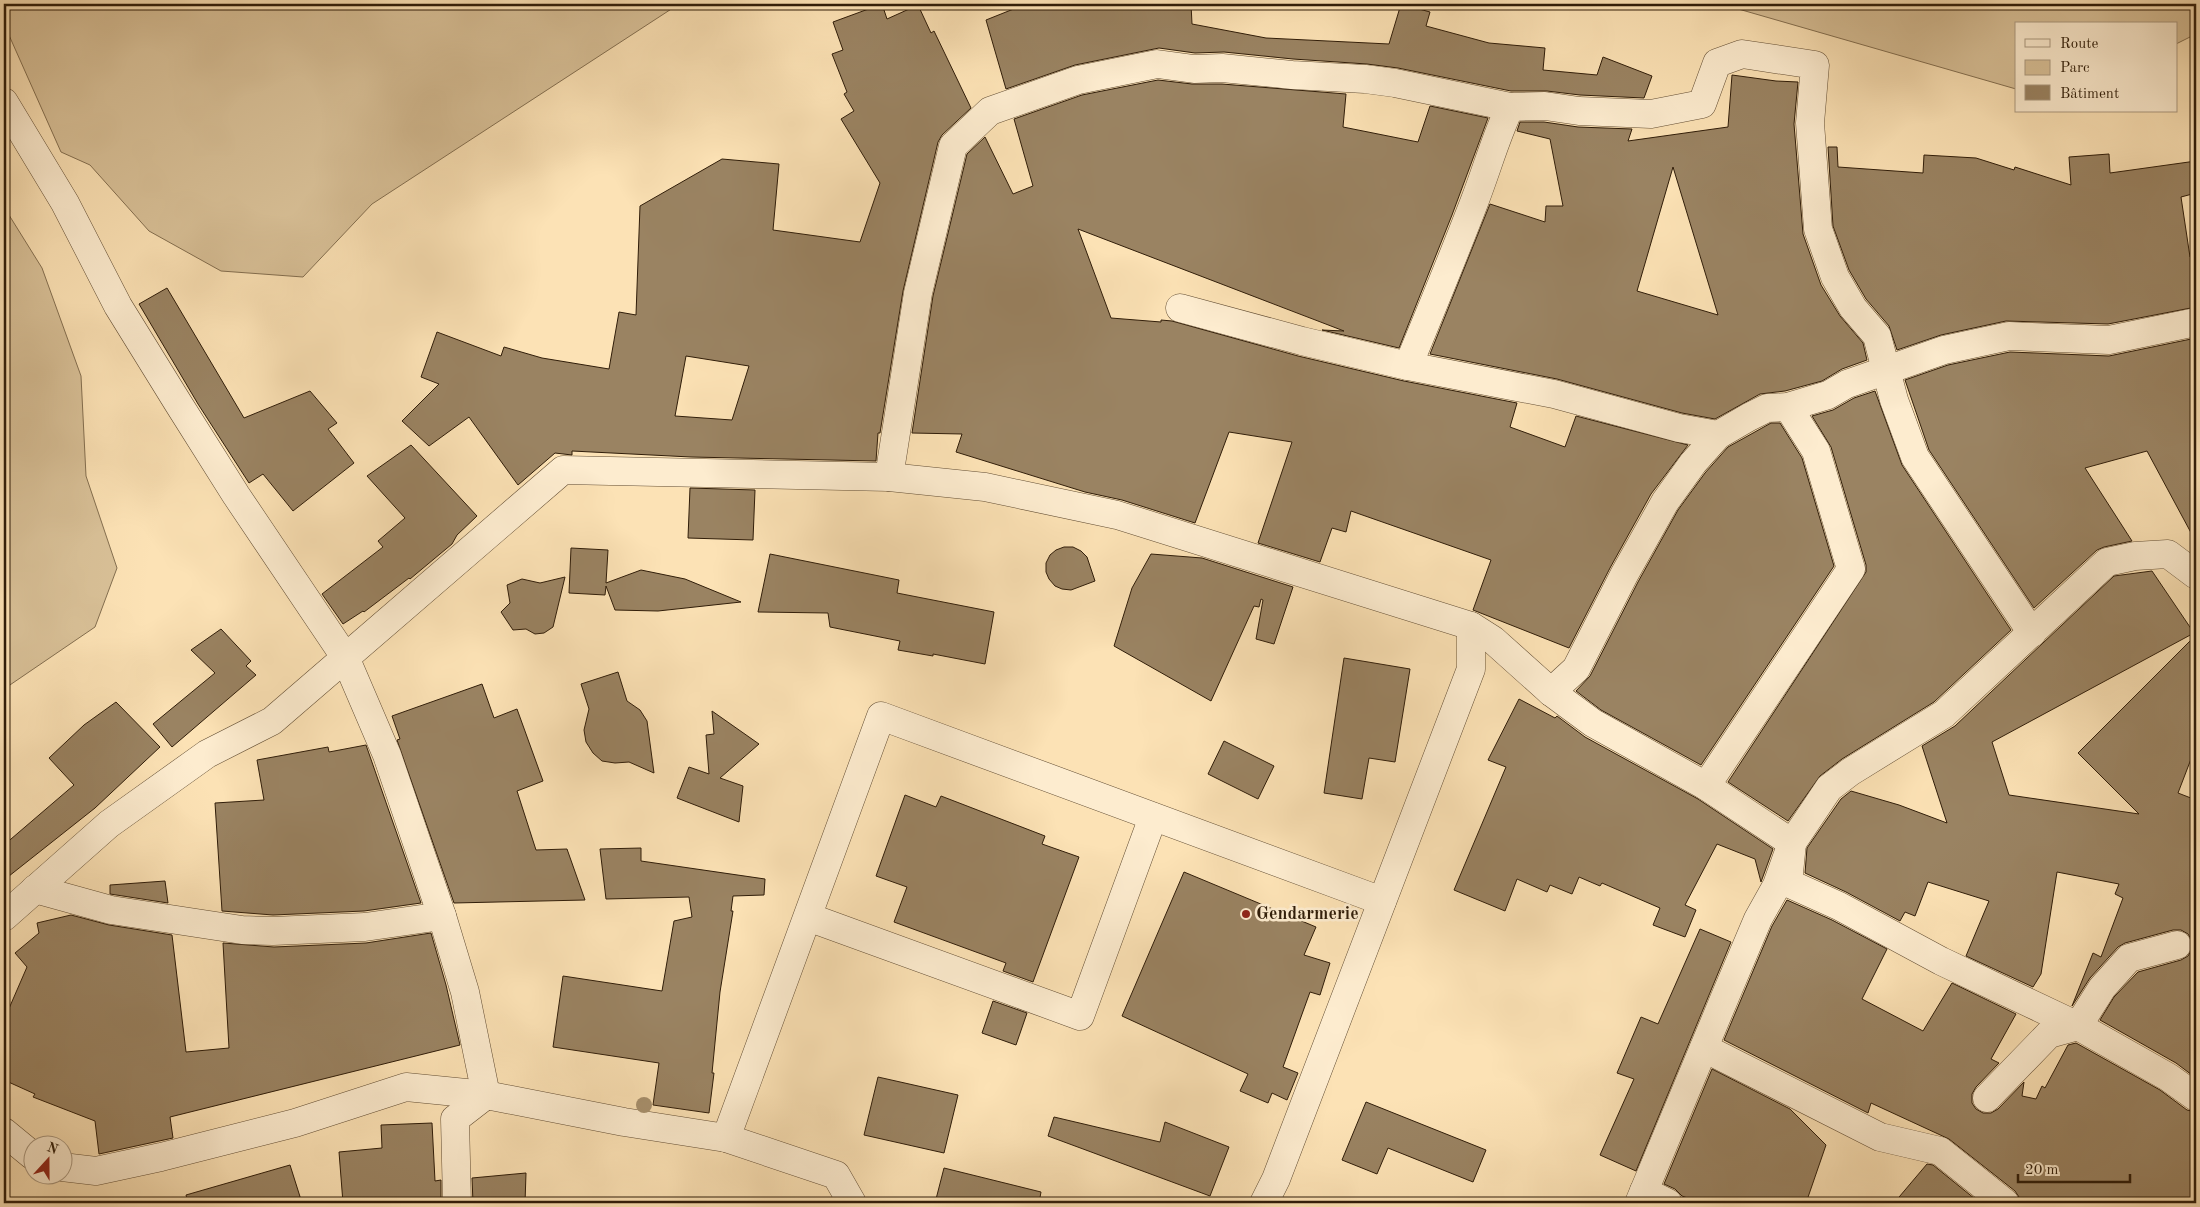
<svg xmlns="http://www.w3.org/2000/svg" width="2200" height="1207" font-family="'Old Standard TT',serif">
<rect width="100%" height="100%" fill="#fce2b5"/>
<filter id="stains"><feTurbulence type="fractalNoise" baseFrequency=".004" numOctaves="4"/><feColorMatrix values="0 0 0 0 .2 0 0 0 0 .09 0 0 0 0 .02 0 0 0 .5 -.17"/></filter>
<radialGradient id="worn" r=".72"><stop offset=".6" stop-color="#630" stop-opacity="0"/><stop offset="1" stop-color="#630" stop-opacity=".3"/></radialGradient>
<g fill="#d9c198" stroke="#846f50">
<polygon points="4,4 679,4 372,204 303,277 221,271 149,231 90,165 61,152 4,24"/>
<polygon points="1721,4 2196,4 2196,34 2176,44 2176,24 2016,24 2016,89"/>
<polygon points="4,207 42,268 81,376 86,476 117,568 95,627 4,689"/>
</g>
<g fill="#9a8362" stroke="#301d09" fill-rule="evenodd">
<path d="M882 4 887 19 918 5 931 33 934 31 971 108 942 135 938 142 903 291 880 433H878L876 461 691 457 572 451V455L555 453 518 485 469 417 429 446 402 421 439 384 421 377 437 332 501 356 504 347 542 358 609 369 619 312 636 315 640 206 722 159 779 164 773 230 860 242 880 183 841 119 854 111 844 94 847 92 832 54 843 50 833 22ZM686 356 749 366 732 420 675 416Z"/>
<polygon points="1026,4 1191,4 1192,24 1266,38 1389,44 1401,4 1430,12 1426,26 1489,43 1545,48 1543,70 1597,75 1603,57 1652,76 1644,98 1580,95 1547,91 1511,91 1398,68 1367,64 1293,59 1224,52 1195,53 1159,48 1075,65 1006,89 986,20"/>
<path d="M1732 75 1776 81 1798 82 1794 124 1803 234 1821 285 1840 316 1863 343 1867 360 1842 369 1822 381 1785 391 1760 394 1715 419 1682 413 1557 379 1430 354 1490 204 1545 222 1546 206H1563L1550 139 1517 131 1520 122H1544L1578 127 1632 129 1628 141 1728 127ZM1673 167 1718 315 1637 291Z"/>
<polygon points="1158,80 1192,84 1222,84 1346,94 1343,127 1418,142 1430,106 1488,118 1452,215 1399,348 1322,330 1344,331 1078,229 1111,318 1161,322 1161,320 1172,321 1298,356 1404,381 1517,403 1510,427 1565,447 1576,416 1688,445 1651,494 1610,568 1569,648 1473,610 1491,560 1351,511 1346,532 1332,528 1320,562 1258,543 1292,442 1229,432 1195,523 1122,500 1085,492 956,452 962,434 912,433 933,296 967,154 985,137 1013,194 1033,186 1014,119 1082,95"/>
<polygon points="1828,147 1837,147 1838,167 1923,173 1924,155 1976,158 2014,170 2015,167 2071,185 2069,157 2109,154 2110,173 2196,161 2196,193 2181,197 2190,257 2196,255 2196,307 2108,324 2006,321 1941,335 1897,350 1889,326 1866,299 1849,270 1833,226"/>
<polygon points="167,288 244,418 310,391 337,423 328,429 354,463 293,511 263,474 249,483 198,404 139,304"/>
<polygon points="2196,338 2196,542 2147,451 2085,468 2132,541 2104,547 2097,550 2034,608 1929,450 1905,380 1948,365 2010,352 2109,356"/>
<polygon points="1875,391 1902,465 2011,630 1934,702 1842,759 1820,776 1788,821 1728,782 1866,572 1866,565 1831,447 1812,416 1833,410 1854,398"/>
<polygon points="1771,423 1780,423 1802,458 1834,566 1701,765 1601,710 1576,691 1590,676 1638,582 1678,510 1705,473 1728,447"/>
<polygon points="411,445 477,516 457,535 452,544 410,579 409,578 364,612 363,611 343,624 322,594 383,547 378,541 405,518 367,476"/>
<polygon points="690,488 755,490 753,540 688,538"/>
<polygon points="1064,547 1073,547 1081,551 1087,557 1095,581 1071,590 1062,589 1055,586 1049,579 1046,572 1046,563 1050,555 1056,550"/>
<polygon points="571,548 608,550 606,583 641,570 685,579 741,602 658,611 615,610 606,586 605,595 569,593"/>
<polygon points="770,554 899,580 897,593 994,612 985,664 933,654 933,656 898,650 900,641 830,627 828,613 758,612"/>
<polygon points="1151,554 1202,558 1293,587 1274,644 1256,639 1263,600 1261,599 1259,607 1254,606 1211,701 1114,646 1132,588"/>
<polygon points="2152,571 2194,633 1992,742 2009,795 2139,814 2078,753 2196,635 2196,746 2178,793 2196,800 2196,1078 2176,1063 2100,1020 2114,997 2138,972 2181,960 2188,956 2192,949 2192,941 2188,934 2181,930 2173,930 2125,943 2118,947 2090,978 2072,1006 2093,953 2101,957 2123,898 2115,894 2119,884 2057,872 2041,974 2033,987 1966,956 1989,901 1928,882 1915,916 1905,912 1900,921 1846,892 1805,873 1807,848 1841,799 1851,791 1899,805 1947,823 1922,746 1955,726 2114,576"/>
<polygon points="565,577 553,627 544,633 535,634 526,629 513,630 501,612 510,603 507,585 522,579 540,583"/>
<polygon points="221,629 251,661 246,666 256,675 172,747 153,724 215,673 191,650"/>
<polygon points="1344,658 1410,669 1395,762 1369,758 1362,799 1324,793"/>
<polygon points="618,672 627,701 640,710 647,721 654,773 629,762 615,763 602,761 593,753 586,742 584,730 589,709 581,684"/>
<polygon points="482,684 494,718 517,709 543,781 517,791 536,850 567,849 585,900 454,903 397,740 400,739 392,716"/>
<polygon points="1519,699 1555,718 1557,716 1585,737 1698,799 1773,849 1761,882 1755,859 1717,844 1685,905 1696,910 1685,937 1653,925 1660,908 1602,883 1600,886 1579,877 1572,894 1550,885 1547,892 1517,879 1505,911 1454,890 1506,767 1488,760"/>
<polygon points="116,702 160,747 95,808 4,880 4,845 74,785 49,758 84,725"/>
<polygon points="712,711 759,744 720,778 743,786 739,822 677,798 689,767 709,774 706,735 714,734"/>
<polygon points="1224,741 1274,766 1258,799 1208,774"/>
<polygon points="366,745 421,903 364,911 273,915 222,911 215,803 264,800 257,760 328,747 329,752"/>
<polygon points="905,795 936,807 941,796 1045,836 1042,844 1079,857 1033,982 1003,971 1006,963 894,922 907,887 876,876"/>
<polygon points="641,848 641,861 765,879 764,895 733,896 731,911 733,911 720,992 712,1073 714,1073 709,1113 653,1105 659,1063 553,1047 563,976 662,991 674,921 692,917 689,897 606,899 600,849"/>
<polygon points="1184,872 1316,927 1304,955 1330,963 1320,995 1310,992 1283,1067 1298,1073 1287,1100 1272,1093 1268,1103 1240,1091 1248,1074 1122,1016"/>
<polygon points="165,881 168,903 110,894 110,885"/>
<polygon points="1787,900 1832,920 1887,949 1862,999 1923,1031 1952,983 2016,1014 1991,1059 1999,1063 1976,1087 1972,1094 1972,1103 1976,1109 1983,1113 1991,1113 1998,1109 2024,1082 2022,1096 2036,1099 2042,1086 2045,1088 2068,1045 2076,1043 2160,1090 2187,1110 2196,1112 2196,1203 2020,1203 2019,1197 2015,1191 1949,1139 1871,1103 1868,1113 1724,1040 1772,926"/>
<polygon points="71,915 109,925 172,935 186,1052 229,1048 223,943 274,947 366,943 431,933 446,985 460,1045 170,1117 173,1138 99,1154 95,1121 33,1097 35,1094 4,1080 4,1020 27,967 15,953 39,933 37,923"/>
<polygon points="1700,929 1731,942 1636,1171 1600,1155 1634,1079 1617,1073 1641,1017 1658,1024"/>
<polygon points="993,1001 1027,1013 1016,1045 982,1033"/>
<polygon points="1712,1069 1790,1109 1826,1145 1806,1203 1701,1203 1682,1196 1675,1189 1664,1184"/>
<polygon points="878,1077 958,1095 944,1153 864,1135"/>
<polygon points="1366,1102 1486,1150 1473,1182 1388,1148 1377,1174 1342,1160"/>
<polygon points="1054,1117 1160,1142 1165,1122 1229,1147 1210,1196 1048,1136"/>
<polygon points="432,1123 435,1181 441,1180 441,1203 343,1203 339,1152 382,1148 381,1125"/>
<polygon points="1927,1164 1933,1165 1980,1203 1894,1203"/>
<polygon points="290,1165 302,1203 188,1203 186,1195"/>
<polygon points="944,1168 1041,1192 1039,1203 935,1203"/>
<polygon points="526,1173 525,1203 473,1203 472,1178"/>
</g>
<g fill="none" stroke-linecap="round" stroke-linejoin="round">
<defs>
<g id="minor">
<polyline points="4,102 65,203 118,306 178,403 236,495 345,657 387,755 442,916 465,992 486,1095 455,1119 457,1203"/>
<polyline points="1180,308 1302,341 1408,366 1554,394 1679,428 1718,435"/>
<path d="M1408 366C1431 310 1454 255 1475 200 1487 169 1496 136 1510 107"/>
<polyline points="889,477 918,293 953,146 990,111 1078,80 1157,64 1194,69 1222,68 1292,75 1365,79 1395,83 1510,107 1545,106 1579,111 1651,114 1702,104 1717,63 1742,54 1815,65 1810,123 1818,229 1835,277 1853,308 1877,336 1894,400 1915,457 2032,633"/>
<polyline points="1471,626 1493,640 1551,692 1593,723 1706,786 1792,843 1788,883 1839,906 1941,961 2078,1026 2168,1077 2196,1097"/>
<polyline points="1551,692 1576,669 1624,575 1665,502 1693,463 1718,435 1749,417 1767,408 1788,407 1828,395 1847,384 1944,350 2009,336 2109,340 2196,322"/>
<polyline points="1706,786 1851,569 1816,451 1788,407"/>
<polyline points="35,889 111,910 242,930 273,931 365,927 442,916"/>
<polyline points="4,917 109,824 207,754 272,721 563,470 889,477 985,487 1117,515 1471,626 1471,669 1276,1179 1264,1203"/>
<polyline points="808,917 1080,1016 1153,817"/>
<polyline points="1704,1048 1880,1137 1940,1151 2005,1203"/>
<polyline points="1987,1098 2049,1034 2078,1026 2102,988 2129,958 2177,945"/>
<polyline points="4,1132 32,1155"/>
<polyline points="726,1138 881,716 1382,901"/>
<polyline points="62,1167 96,1171 161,1157 295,1123 406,1087 486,1095 624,1122 726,1138 836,1175 852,1203"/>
<polyline points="1644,1191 1668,1203"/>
<polyline points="1639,1203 1725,997 1758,919 1777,885 1792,843 1829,788 1850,772 1944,714 2107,562 2135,556 2168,554 2196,575"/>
</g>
</defs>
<use href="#minor" stroke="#634e34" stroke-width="29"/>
<use href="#minor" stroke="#fdeccf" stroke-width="28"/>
</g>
<circle fill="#a8916e" cx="644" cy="1105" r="8"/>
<circle fill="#8f2418" stroke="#fdeccf" stroke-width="2" cx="1246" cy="914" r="5"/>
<g text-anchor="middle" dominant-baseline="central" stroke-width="5" stroke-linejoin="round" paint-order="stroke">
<g font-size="18" font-weight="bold" fill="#301d09" stroke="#fdeccf" text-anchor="start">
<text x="1256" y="914">Gendarmerie</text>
</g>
</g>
<rect width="2200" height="1207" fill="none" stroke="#fce2b5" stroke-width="20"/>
<rect x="5" y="5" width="2190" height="1197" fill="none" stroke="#301d09" stroke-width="2.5"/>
<rect x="10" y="10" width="2180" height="1187" fill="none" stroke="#301d09"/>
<rect x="2015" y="22" width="162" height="90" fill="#fdeccf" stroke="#ab9980"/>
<rect x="2025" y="39" width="25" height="8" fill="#fdeccf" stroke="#ab9980"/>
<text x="2060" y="48" font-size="15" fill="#301d09">Route</text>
<rect x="2025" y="60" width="25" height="15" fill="#d9c198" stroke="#ab9980"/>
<text x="2060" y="72" font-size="15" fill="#301d09">Parc</text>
<rect x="2025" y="85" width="25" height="15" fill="#9a8362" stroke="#ab9980"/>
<text x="2060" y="98" font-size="15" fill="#301d09">Bâtiment</text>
<g transform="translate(48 1160) rotate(21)"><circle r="24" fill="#fdeccf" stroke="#ab9980"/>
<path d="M0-4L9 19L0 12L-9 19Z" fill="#8f2418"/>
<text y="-8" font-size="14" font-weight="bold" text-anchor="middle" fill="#301d09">N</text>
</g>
<path d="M2018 1174v8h112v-8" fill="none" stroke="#301d09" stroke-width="2.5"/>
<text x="2025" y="1174" font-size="15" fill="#301d09" stroke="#fdeccf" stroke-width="4" paint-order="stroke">20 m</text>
<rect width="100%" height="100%" filter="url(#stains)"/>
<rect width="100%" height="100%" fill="url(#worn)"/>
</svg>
